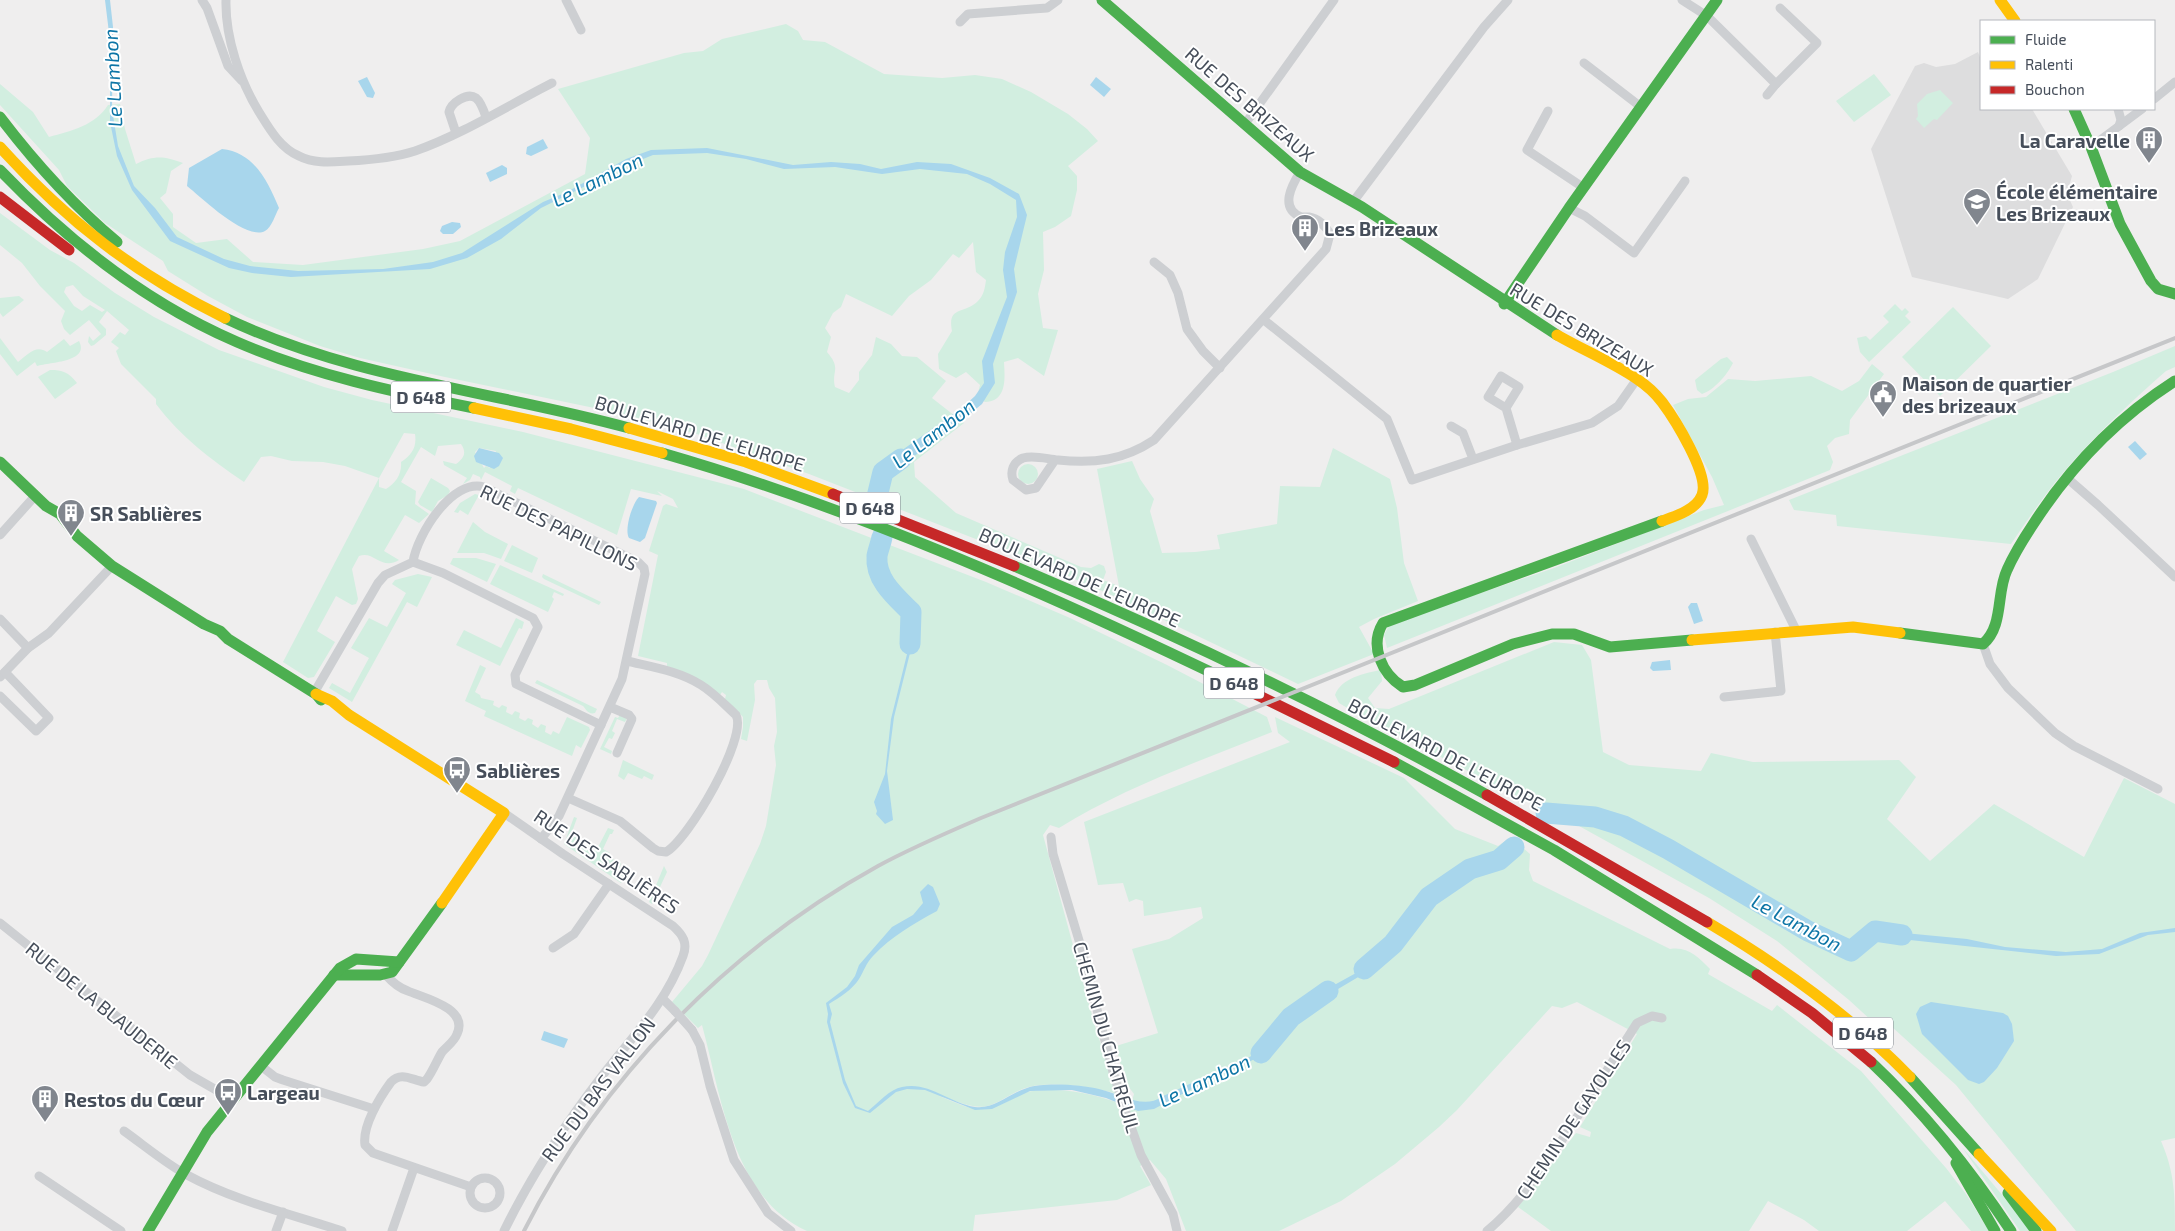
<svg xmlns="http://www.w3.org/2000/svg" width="2175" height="1231" font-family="'Exo 2',sans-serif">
<rect width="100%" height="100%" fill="#efeeee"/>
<polygon fill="#ddddde" points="1978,52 1981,60 1981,109 2032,109 2072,176 2067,194 2073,207 2038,279 2008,299 1912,277 1871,149 1915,66 1924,63 1936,67 1955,64"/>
<g fill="#d2eee0" fill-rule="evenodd">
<path d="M786 24 798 31 803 40 825 42 884 74 942 78 975 75 1002 79 1031 92 1068 114 1087 129 1098 141 1068 166 1077 176V190L1071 216 1055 227 1043 232 1044 270 1038 294 1043 328 1058 330 1044 376 1018 358 1004 362C1005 379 1007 401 985 402L977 397 980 385 966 372 956 378 939 369 938 354 952 331C947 306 964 314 977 302 984 296 985 287 986 280L976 272 973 242 959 258 953 254 931 280 909 296 892 316 846 294 841 307 833 313 825 328 831 337 827 352C842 369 831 371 835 387L849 393 859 380V372L872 355 876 337 891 344 902 356 917 357 946 381 932 398 964 423 914 462 915 477 956 513 1081 567 1091 568 1099 564 1104 566 1106 572 1103 580 1119 586 1097 469 1132 461 1140 479 1154 499 1150 511 1162 553 1195 552 1220 549 1217 535 1277 524 1280 486 1320 487 1333 448 1390 479 1397 508 1404 563 1418 601 1374 619 1359 627 1374 654 1298 684 1116 597 1045 566 809 474 697 434 623 414 445 377 360 358 320 346 247 317 208 296 168 271 163 261 105 223 67 186 59 170 0 105V84L33 112 49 137C71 131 96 125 108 105L120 104 125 129 136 164C154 155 164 156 183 163L171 171 166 193 160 198 173 214V227L196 243 227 239 253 262 303 265 423 249 460 241 585 174 590 138 558 89 684 53 703 51 722 39Z"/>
<polygon points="1874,74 1891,95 1854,122 1836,101"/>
<polygon points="1940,90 1953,103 1937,120 1934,119 1924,128 1916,119 1918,116 1917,104 1927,94"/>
<path d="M0 213 50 250 74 263 115 293 154 317 219 350 324 387 372 400 523 432 744 489 986 582 1070 618 1167 665 1267 717 1272 732C1200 761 1125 787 1059 828L1050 825 1043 835 1095 1026 1117 1094C1093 1087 1054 1081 1029 1087 1016 1090 1004 1100 991 1105 976 1111 954 1100 939 1096 968 1107 977 1116 1008 1101 1015 1098 1024 1091 1033 1091 1068 1087 1098 1095 1130 1107L1134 1094 1125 1082 1116 1046 1158 1033 1132 949 1169 939 1203 918 1201 907 1144 916 1143 901 1136 899 1129 902 1123 883 1098 885 1084 822 1290 742 1278 733 1275 717 1404 778 1455 829 1498 846 1511 837 1530 854 1529 870 1533 881 1670 949C1688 946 1698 957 1710 969L1708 974 1772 1011 1777 1005 1861 1071 1946 1168 1966 1194 1989 1231H1971L1945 1201 1907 1231H1819L1804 1220 1768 1201 1749 1231H1551L1518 1207 1576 1133 1590 1137 1591 1132 1580 1127 1637 1034 1577 1002 1562 1008 1552 1006 1457 1110 1439 1127 1395 1164 1341 1201 1279 1231H1186L1166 1179 1150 1160 1140 1166 1151 1185 1117 1200 975 1215 973 1231H807C732 1198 721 1094 702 1025L698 1028 672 1002 702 966 708 955 760 844 766 826 776 765 774 746 777 732 775 698 769 688 767 680H757L754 684 755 700 747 741 741 739 743 727V717L725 699 726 695 722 692 720 695 687 674 667 666V663L638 656 658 555 649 551 663 506 666 504 678 508 673 499 657 491 662 496 631 489 617 535 518 488 515 494 510 491 512 486 485 472 481 480 480 477 473 474 470 480 463 484 467 478 444 465 443 461 456 464C464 458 467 453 461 444L438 446 435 456 421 447 401 482 416 491 415 504 429 514 419 523 405 515 384 551 399 560C381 571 374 550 359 556L352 569 358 599 356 604 352 605 336 596 317 631 335 642 314 677 308 678 283 662 379 478 345 466 323 462 292 461 271 456 261 457 244 482C209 458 182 438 156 404V399L121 364 116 351 119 348 111 342 120 332 125 335 129 330 107 311 99 322 106 329V335L94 345 91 346 88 342 89 336 93 341 101 334 89 320 70 335 64 329 61 321 65 311 40 286 22 263 0 245ZM73 285 83 296 105 310 102 312 90 305 82 311 74 306 64 292 66 287ZM404 433 415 434C417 447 412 455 401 462 402 474 396 483 386 489L379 487V478ZM479 448 496 451 490 468 486 466 484 468 475 452Z"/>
<polygon points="19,296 24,300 3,317 0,313 0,298"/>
<polygon points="1895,304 1902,311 1905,308 1909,312 1905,316 1911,322 1869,362 1860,352 1857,338 1866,336 1870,340 1889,322 1883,316"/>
<polygon points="1953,307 1991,346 1940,396 1902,357"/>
<path d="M0 338 18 362C27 355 36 344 47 352L64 339 70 346 79 341C90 362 51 362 37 366L35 362 17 376 0 354Z"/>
<path d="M2175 346V367L2166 371C2134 399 2103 428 2075 459 2051 485 2031 515 2011 544L1837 526 1836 515 1794 510 1789 500 2113 372Z"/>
<path d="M1727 357 1733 363C1727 375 1714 390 1702 394L1697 390 1695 380 1721 359Z"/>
<polygon points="1872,364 1884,374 1850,420 1849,434 1835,438 1827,446 1833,462 1830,470 1387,648 1384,635 1390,624 1554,568 1704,510 1724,505 1712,477 1673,405 1688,399 1706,397 1728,379 1755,381 1811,376 1842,391 1859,381"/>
<path d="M50 370C63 370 68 372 77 383L55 399 38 377Z"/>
<circle cx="1028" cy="474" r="10"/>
<polygon points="431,478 448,488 450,491 448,495 438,501 432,512 420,505 418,502"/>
<polygon points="475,494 479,495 468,515 460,510 458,513 454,512 460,503"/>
<polygon points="473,522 485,532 508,544 501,559 484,553 457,553"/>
<polygon points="512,545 538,558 532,573 504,561"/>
<polygon points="453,558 476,558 496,564 487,582 450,564"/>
<polygon points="500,565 564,594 563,596 554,592 552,597 554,599 548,612 490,584"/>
<polygon points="418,574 432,577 417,607 407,602 352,702 329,688 332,683 350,693 369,658 351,648 369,618 387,627 406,593 392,584 395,580"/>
<polygon points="543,574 601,602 599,605 544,579 542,577"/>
<polygon points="516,618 524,622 522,629 519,628 500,666 456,645 464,630 501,648"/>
<path d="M1554 642 1582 645 1591 660 1603 752 1629 765 1701 771 1711 753 1753 762 1899 760 1916 777 1887 819 1930 861 1994 804 2084 857 2124 778 2175 804V1138L2161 1141C2175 1173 2175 1197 2175 1231H2076L1956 1085 1892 1027 1885 1033 1849 1000 1777 941 1709 898 1552 811 1540 808 1359 715 1339 703 1335 695C1341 678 1365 673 1381 670L1382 681 1368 698 1375 708 1389 709Z"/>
<polygon points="480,665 486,668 475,692 480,695 481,698 494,701 493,705 499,708 502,705 507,707 506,712 512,715 515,711 520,713 519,718 525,721 528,718 533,720 532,724 538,728 541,724 546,726 545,732 551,735 553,731 559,734 567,717 589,727 590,730 581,748 576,745 572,756 484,716 486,711 465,701"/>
<path d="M537 680 597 709 595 713C588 715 586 709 583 706L535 683Z"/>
<polygon points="620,715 627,718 625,722 617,719 612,731 615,733 612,739 609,738 604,747 612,751 611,754 600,749 615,717 618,718"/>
<polygon points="623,760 654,775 652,780 644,776 642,779 628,773 624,780 618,776"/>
<polygon points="574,817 577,818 572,832 578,835 577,838 591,844 589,848 596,851 608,828 614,830 612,834 610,834 603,849 610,853 608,857 621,863 620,867 628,871 621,883 564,844"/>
<polygon points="664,866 667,872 652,904 649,902"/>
<polygon points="1962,1147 2024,1221 2030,1231 2020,1231"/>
</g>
<g fill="#a8d6ec">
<polygon points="105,0 110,0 113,27 112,109 118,146 134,186 155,208 177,237 224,259 250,266 298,271 383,269 433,262 462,253 543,202 567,192 626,159 651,150 707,148 793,165 831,162 860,164 881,169 917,162 951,164 990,178 1019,194 1027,215 1014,269 1017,292 993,364 995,383 982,404 942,437 882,478 874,474 891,458 963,407 975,396 984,383 982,361 1007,297 1003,270 1005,252 1017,217 1016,200 990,184 967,174 920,169 882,174 835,167 784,169 746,159 707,153 653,155 628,165 541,208 501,239 467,258 430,269 291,277 252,273 229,268 170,241 132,190 117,156 110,122 110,41"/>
<polygon points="367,77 375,93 373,98 367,97 358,81"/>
<polygon points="1096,77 1111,89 1104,97 1090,85"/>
<polygon points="543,139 548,148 531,156 526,154 527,147"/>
<path d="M222 149C254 152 268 182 279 208 275 215 272 227 265 231 246 241 202 198 187 186L189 168Z"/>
<polygon points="502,165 507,168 507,174 490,182 486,173"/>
<polygon points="452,222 460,223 461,227 453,234 443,234 440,231 442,226"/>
<polygon points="2135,441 2147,454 2140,460 2128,447"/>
<polygon points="479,448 499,453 503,458 499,466 494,469 476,462 474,456"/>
<path d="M639 497 656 501 657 503 645 538 640 542 629 538C624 530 632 504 639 497Z"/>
<polygon points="878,572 882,574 888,587 908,607 914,624 913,641 894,717 887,771 893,820 885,824 876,814 877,811 874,802 885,774 891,719 910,642 911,627 907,610 886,588"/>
<polygon points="1691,603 1697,603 1703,621 1694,624 1688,607"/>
<polygon points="1670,660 1671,670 1653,671 1650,668 1652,662"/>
<path d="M1495 859 1499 862 1461 876 1435 894 1412 923 1360 976 1306 1008 1261 1056 1188 1091 1154 1109 1138 1111 1106 1098 1072 1090 1030 1091 992 1109 975 1110 925 1090 907 1089 896 1092 870 1113 855 1108 843 1083 827 1022 828 1014 826 1003 847 987 855 976 859 965 892 927 913 915 923 903 920 892 928 884 933 887 940 904 937 911C913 924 892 936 873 956 866 963 864 971 859 979 852 990 840 997 829 1004L832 1014 830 1022 845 1080 856 1106 868 1111C878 1103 890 1089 902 1087 929 1081 949 1103 975 1107 993 1110 1010 1093 1027 1088 1045 1082 1081 1085 1099 1089 1118 1093 1144 1110 1161 1097L1258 1053 1318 994 1356 973 1401 931 1434 892 1455 876Z"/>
<polygon points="2175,928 2175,932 2148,935 2099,954 2056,956 1910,940 1874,933 1873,930 1967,939 2005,947 2066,952 2102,949 2140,933"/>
<polygon points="1931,1002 2003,1013 2008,1016 2012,1024 2014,1041 1997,1068 1984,1082 1979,1084 1968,1080 1922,1034 1916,1014 1920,1007"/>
<polygon points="544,1031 568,1039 564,1048 541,1040"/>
</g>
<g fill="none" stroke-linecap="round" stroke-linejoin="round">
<g stroke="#a8d6ec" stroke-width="21">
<polyline points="876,501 883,472 901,459"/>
<path d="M882 537C881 543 878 550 877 556 875 580 896 597 911 612L910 644"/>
<polyline points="1546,813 1595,817 1624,826 1668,849 1808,931 1851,951 1875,931 1902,935"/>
<polyline points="1364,969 1393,944 1429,897 1470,869 1499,860 1514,847"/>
<polyline points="1261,1053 1291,1017 1328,991"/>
</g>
<g stroke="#cdcfd2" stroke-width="9">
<polyline points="202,0 207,8 228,66 242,81"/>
<path d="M226 0C225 37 240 81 259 112 269 128 280 148 299 156 314 164 332 162 348 161 370 160 394 158 415 151 461 135 509 105 552 83"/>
<polyline points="566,0 581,30"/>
<polyline points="1682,0 1707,16 1776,84 1817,43 1780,8"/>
<polyline points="960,22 968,14 1047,8 1058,0"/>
<polyline points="1584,63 1641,107"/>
<polyline points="1767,95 1776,84"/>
<polyline points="2154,99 2175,82"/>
<polyline points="2118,109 2121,120 2119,126"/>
<polyline points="1548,111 1527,150 1584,188"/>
<polyline points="1245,124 1334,0"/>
<path d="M456 133 449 112C451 103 467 92 476 98 481 102 484 111 486 117"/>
<polyline points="2091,147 2142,109"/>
<polyline points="1353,202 1484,27 1508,0"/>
<polyline points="1569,208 1585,216 1634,253 1685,181"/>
<polyline points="1154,262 1170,275 1178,293 1187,329 1203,351 1220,368"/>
<polyline points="1264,320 1387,419 1412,480 1517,445 1592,423 1618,406 1637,379"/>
<polyline points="1506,408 1488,397 1501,376 1519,387 1506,408 1517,445"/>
<polyline points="1451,426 1463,433 1473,459"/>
<path d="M1055 460 1036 488 1026 490 1013 480C1010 471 1013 462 1023 458 1034 455 1047 459 1058 460 1094 464 1124 460 1154 440L1326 249 1330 234C1325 225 1319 219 1309 217 1308 217 1301 217 1301 217 1279 208 1292 185 1300 172"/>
<polyline points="2067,478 2098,505 2175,577"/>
<polyline points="0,535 35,496"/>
<polyline points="1751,539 1796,630"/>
<polyline points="413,562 443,573 533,618 538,627 515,675 516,684 601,725"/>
<polyline points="0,619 28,648"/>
<polyline points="1983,644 1990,664 2008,688 2055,733 2074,746 2158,789"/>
<polyline points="0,677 28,648 49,633 112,566"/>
<path d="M314 693 378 583 385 575 413 562C417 535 452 478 484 487L638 562 644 568 645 574 622 679 559 816 541 839"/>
<polyline points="0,696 36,731 49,718 5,672"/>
<polyline points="1724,697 1781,691 1775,632"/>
<polyline points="610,707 629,715 632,719 617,753"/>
<path d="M568 798 620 821 653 848 658 851 666 852C688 840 748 738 736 715 725 705 714 693 701 685 679 671 652 667 627 661"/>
<polyline points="1051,837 1053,854 1081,947 1113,1072 1124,1107 1141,1155 1173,1214 1177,1231"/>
<polyline points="0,923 190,1075 232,1099"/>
<polyline points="553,948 574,934 609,884"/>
<path d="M386 975C392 982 399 988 408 991 424 998 469 1008 457 1034 454 1042 447 1046 442 1052 437 1060 433 1071 427 1079L424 1082C412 1080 401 1071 391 1082 380 1097 362 1126 365 1145L373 1153 471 1187"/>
<polyline points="663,999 675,1011"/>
<polyline points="692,1030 700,1045 710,1086 734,1160 768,1213 791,1231"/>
<polyline points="261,1066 275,1077 283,1080 374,1109"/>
<path d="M124 1131C145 1146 165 1163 187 1175 235 1201 291 1214 342 1231"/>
<polyline points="39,1176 121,1231"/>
<circle cx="485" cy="1193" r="15"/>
<polyline points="276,1231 283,1212"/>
<polyline points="392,1231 414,1168"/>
<path d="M504 1231C531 1176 565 1124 602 1076 632 1037 666 1003 683 956 688 943 683 935 673 926L563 854 504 813"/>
<path d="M1487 1231C1516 1207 1535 1179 1556 1149 1584 1108 1610 1065 1637 1023L1652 1016 1662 1018"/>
</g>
<g stroke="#4caf50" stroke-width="11">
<polyline points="1102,0 1300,172 1362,207 1557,335"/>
<polyline points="2074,109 2091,147 2120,224 2151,281 2158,289 2175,294"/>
<path d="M0 117C35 163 73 205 117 242"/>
<path d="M0 170C68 241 146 303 237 342 313 375 394 392 474 408"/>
<polyline points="1504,304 1569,208 1717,0"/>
<path d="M225 318C353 379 494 391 629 428"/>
<path d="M662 453C856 509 1042 591 1223 678"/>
<polyline points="0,462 46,506 60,514 77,536 112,566 204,624 220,631 228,639 316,694 321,700"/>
<path d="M1662 521 1383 623C1369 646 1382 674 1403 687L1415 685 1513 644 1552 634H1574L1610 647 1692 640"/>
<path d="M1014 566C1175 634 1334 710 1487 795"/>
<path d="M1900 633 1983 644C2004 626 1996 593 2007 570 2014 554 2024 538 2034 523 2071 466 2117 418 2175 381"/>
<polyline points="1394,762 1554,850 1757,975"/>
<polyline points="334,975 380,975 392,972 442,903"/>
<path d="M1871 1062C1925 1113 1970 1169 2011 1231"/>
<polyline points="1910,1077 1979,1154"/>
<polyline points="1956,1163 1995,1231"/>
<polyline points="2008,1193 2036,1231"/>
<polyline points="148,1231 207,1132 340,968 356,959 399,962"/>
</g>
<g stroke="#ffc107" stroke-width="11">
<polyline points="2000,0 2015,21"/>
<path d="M0 147C67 221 135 274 225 318"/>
<path d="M1557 335C1583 350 1612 362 1637 379 1646 385 1655 393 1662 402 1674 418 1710 475 1702 495 1696 510 1676 516 1662 521"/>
<polyline points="474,408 571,429 662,453"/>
<polyline points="629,428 746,462 833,494"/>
<polyline points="1692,640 1853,627 1900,633"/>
<polyline points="316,694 332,701 349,715 504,813 442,903"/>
<path d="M1707 922C1781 966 1850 1015 1910 1077"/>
<polyline points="1979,1154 2051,1231"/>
</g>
<g stroke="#c62828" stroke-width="11">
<polyline points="0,197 69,250"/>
<polyline points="833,494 1014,566"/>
<polyline points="1223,678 1394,762"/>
<polyline points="1487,795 1707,922"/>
<polyline points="1757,975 1812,1013 1871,1062"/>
</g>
<path stroke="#c6c7c9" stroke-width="4" d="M524 1231C601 1078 728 949 878 866 911 848 946 833 981 818L2175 338"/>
<polyline stroke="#cdcfd2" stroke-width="9" points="675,1011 692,1030"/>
</g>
<defs>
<symbol id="building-pin" viewBox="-11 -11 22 30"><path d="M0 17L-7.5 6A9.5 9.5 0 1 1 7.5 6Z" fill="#81868e" stroke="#fff"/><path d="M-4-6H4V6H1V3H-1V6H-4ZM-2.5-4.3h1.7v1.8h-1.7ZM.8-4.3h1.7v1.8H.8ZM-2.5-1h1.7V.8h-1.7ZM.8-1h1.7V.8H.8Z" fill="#fff"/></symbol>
<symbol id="school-pin" viewBox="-11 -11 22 30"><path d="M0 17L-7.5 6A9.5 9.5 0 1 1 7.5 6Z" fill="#81868e" stroke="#fff"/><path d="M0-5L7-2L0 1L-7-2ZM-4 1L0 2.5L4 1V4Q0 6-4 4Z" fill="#fff"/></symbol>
<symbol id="civic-pin" viewBox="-11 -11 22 30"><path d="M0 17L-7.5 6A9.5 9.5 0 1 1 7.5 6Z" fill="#81868e" stroke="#fff"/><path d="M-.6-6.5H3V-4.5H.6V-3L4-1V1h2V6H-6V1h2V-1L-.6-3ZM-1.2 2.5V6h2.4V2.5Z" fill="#fff"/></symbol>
<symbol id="bus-pin" viewBox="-11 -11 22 30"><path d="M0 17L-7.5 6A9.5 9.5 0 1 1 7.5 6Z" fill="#81868e" stroke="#fff"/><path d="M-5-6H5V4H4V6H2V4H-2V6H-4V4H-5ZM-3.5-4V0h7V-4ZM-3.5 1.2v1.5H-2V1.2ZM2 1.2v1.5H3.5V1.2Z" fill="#fff"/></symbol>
</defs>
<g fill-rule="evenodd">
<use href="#building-pin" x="2133" y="124" width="32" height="43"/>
<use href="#school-pin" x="1961" y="186" width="32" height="43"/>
<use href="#building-pin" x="1289" y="212" width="32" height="43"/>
<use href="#civic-pin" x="1867" y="378" width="32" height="43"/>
<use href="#building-pin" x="55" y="497" width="32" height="43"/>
<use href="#bus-pin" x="441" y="754" width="32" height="43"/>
<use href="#bus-pin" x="212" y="1076" width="32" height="43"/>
<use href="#building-pin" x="29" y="1083" width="32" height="43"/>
</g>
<g text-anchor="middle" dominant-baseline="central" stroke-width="4" stroke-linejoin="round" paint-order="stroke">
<g fill="#fff" stroke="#7e838c" stroke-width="1">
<rect x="391" y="381.5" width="60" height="31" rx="4"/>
<rect x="840" y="492.5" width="60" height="31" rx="4"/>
<rect x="1204" y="667.5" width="60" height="31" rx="4"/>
<rect x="1833" y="1017.5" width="60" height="31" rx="4"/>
</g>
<g font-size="18" font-weight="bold" fill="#464e5a">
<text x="421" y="397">D 648</text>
<text x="870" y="508">D 648</text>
<text x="1234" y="683">D 648</text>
<text x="1863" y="1033">D 648</text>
</g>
<g font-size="19" fill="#464e5a" stroke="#fff">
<text transform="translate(1250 104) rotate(41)">RUE DES BRIZEAUX</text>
<text transform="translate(1582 329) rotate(31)">RUE DES BRIZEAUX</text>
<text transform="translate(700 433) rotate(17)">BOULEVARD DE L'EUROPE</text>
<text transform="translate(559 527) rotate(26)">RUE DES PAPILLONS</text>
<text transform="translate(1080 577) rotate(24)">BOULEVARD DE L'EUROPE</text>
<text transform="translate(1446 754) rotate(28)">BOULEVARD DE L'EUROPE</text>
<text transform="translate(607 861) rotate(34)">RUE DES SABLIÈRES</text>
<text transform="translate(102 1005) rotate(39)">RUE DE LA BLAUDERIE</text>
<text transform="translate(1107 1037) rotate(74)">CHEMIN DU CHATREUIL</text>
<text transform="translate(598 1089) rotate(-53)">RUE DU BAS VALLON</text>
<text transform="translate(1573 1119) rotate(-56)">CHEMIN DE GAYOLLES</text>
</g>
<g font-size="19" font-weight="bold" fill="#464e5a" stroke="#fff" text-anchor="start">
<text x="2130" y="140" text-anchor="end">La Caravelle</text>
<text x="1996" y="191">École élémentaire<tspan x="1996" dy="22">Les Brizeaux</tspan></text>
<text x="1324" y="228">Les Brizeaux</text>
<text x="1902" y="383">Maison de quartier<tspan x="1902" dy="22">des brizeaux</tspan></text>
<text x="90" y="513">SR Sablières</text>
<text x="476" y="770">Sablières</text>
<text x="247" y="1092">Largeau</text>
<text x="64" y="1099">Restos du Cœur</text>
</g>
<g font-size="20" font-style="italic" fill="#0d75a6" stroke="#fff">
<text transform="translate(112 78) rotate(-93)">Le Lambon</text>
<text transform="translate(597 179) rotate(-26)">Le Lambon</text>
<text transform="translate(933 433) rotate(-38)">Le Lambon</text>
<text transform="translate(1797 922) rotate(28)">Le Lambon</text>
<text transform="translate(1204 1080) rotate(-25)">Le Lambon</text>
</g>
</g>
<rect x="1980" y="20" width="175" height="90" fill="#ffffff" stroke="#b5b8bd"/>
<rect x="1990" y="36" width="25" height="8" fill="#4caf50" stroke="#b5b8bd"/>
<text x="2025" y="45" font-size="15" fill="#464e5a">Fluide</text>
<rect x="1990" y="61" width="25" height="8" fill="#ffc107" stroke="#b5b8bd"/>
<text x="2025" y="70" font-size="15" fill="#464e5a">Ralenti</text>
<rect x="1990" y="86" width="25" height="8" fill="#c62828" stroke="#b5b8bd"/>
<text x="2025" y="95" font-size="15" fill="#464e5a">Bouchon</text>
</svg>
